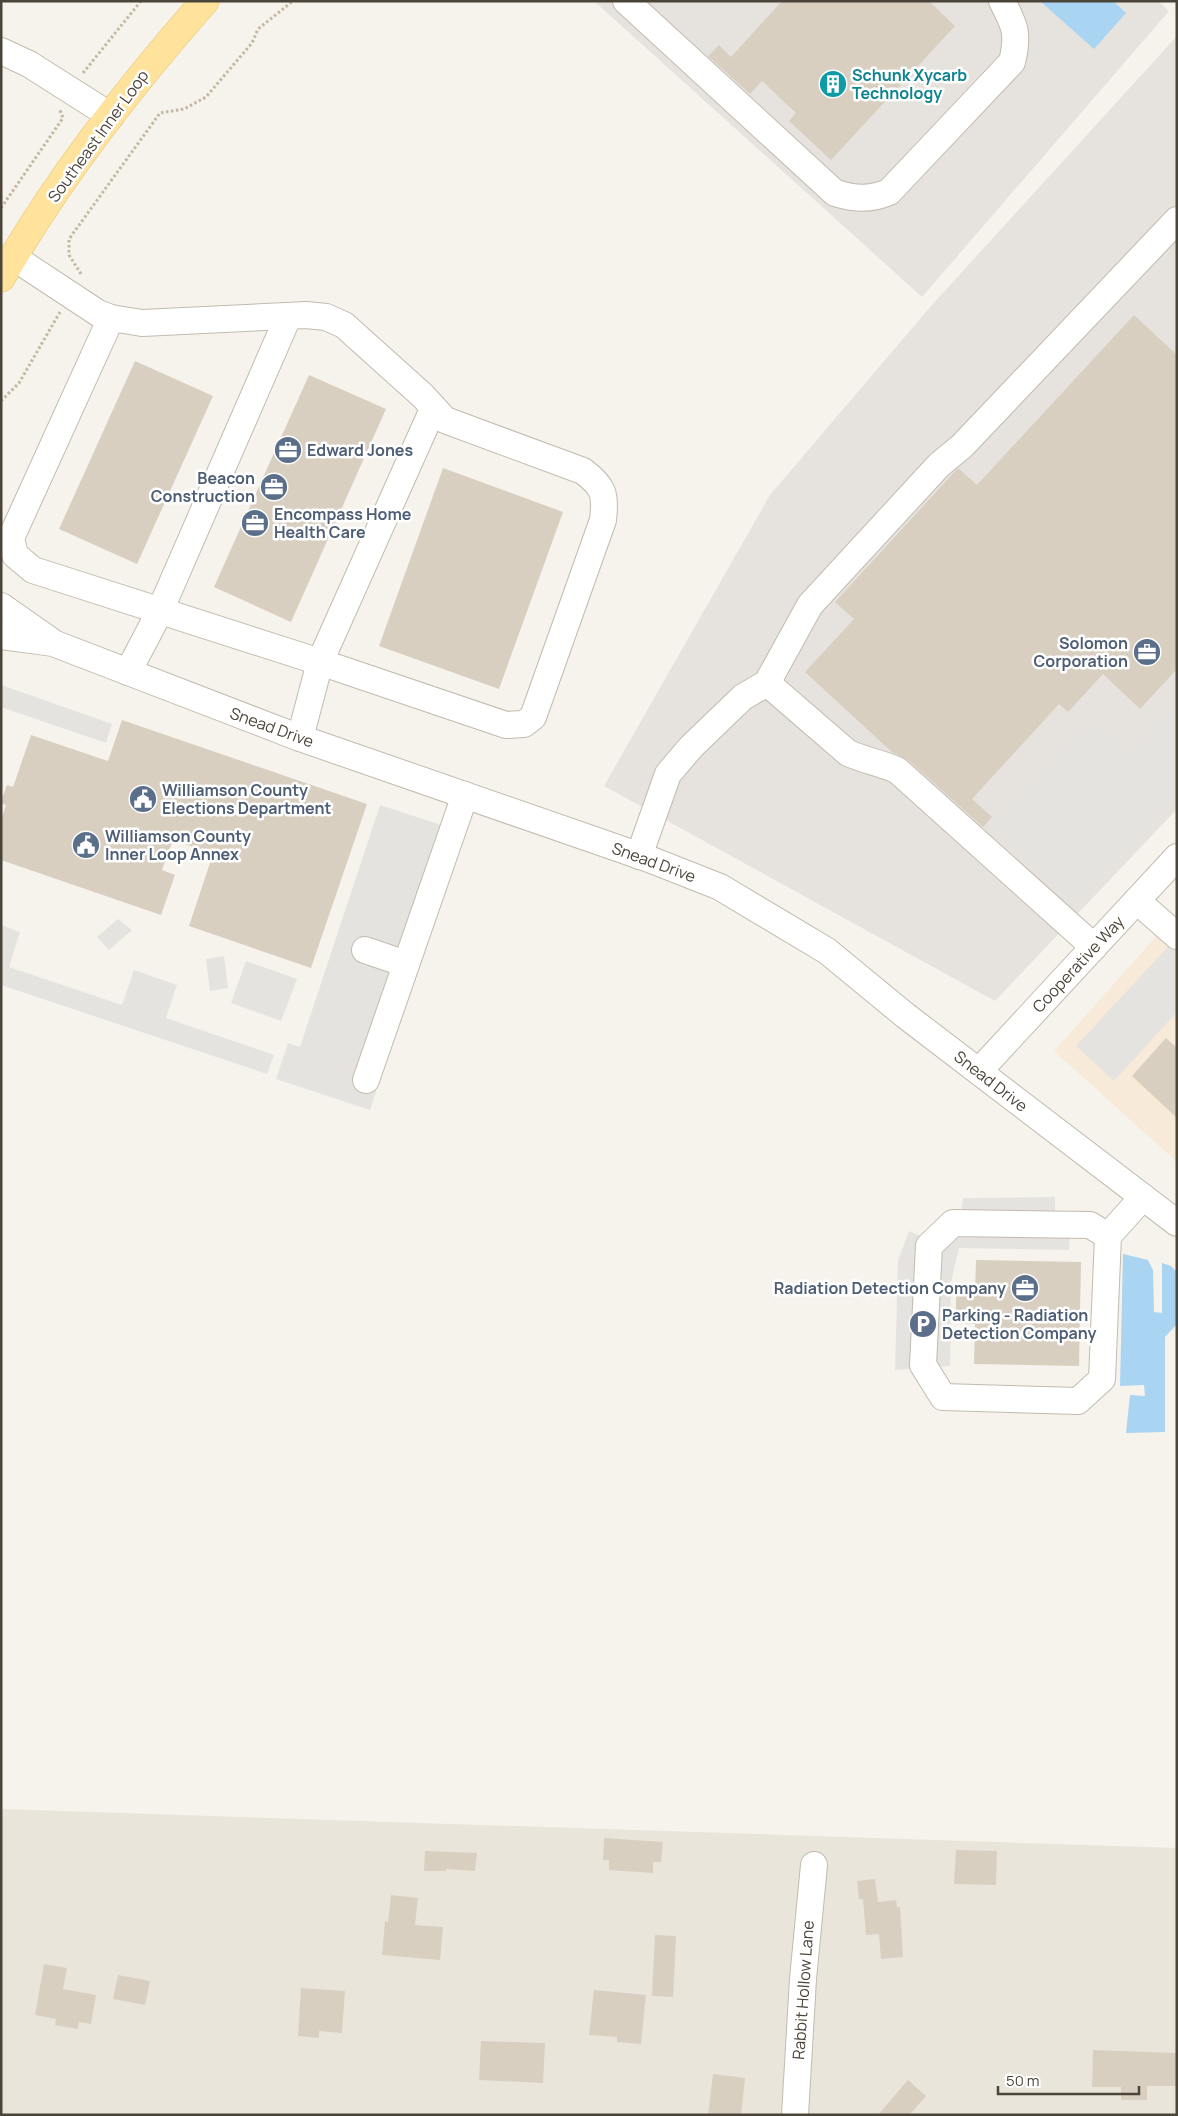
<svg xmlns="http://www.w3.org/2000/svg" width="1178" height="2116" font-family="Manrope,sans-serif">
<rect width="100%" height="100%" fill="#f6f3ec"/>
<polygon fill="#eae5da" points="1,1809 1177,1848 1177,2115 1,2115"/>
<polygon fill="#f7ead8" points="1177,913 1177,1162 1054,1051"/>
<g fill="#e6e2dd">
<polygon points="594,1 1158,1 1169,11 922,297"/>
<polygon points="1177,36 1177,809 995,1001 604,786 770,495 931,306"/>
</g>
<g fill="#e5e3e0">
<polygon points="1,685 112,724 106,743 1,707"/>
<polygon points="1177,707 1177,790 1073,901 994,827 1091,723 1129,758"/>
<polygon points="380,805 441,825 357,1081 377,1088 370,1110 276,1079 288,1043 300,1047"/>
<polygon points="118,919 132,930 109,950 97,937"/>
<polygon points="1,925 20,932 9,967 122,1005 134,970 177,985 166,1018 274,1055 267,1074 1,985"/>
<polygon points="1177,937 1177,1012 1114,1081 1076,1046"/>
<polygon points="224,956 228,988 210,991 206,959"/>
<polygon points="246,961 297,979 281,1021 231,1003"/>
<polygon points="1055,1197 1055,1226 1070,1226 1069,1250 959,1248 951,1282 950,1366 895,1370 898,1260 909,1231 923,1237 961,1213 963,1198"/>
</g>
<g fill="#a9d4f2">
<polygon points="1040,1 1113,1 1126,13 1094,49"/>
<polygon points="1123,1254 1148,1260 1153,1270 1154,1312 1162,1313 1162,1263 1171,1266 1177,1272 1177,1324 1165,1337 1165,1432 1126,1433 1130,1395 1145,1396 1144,1385 1120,1386"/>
</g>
<g fill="#d8cfc1">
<polygon points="782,1 929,1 955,26 831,160 789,121 796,113 762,81 750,94 708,56 719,45 731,57"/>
<polygon points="1134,315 1177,355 1177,669 1140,709 1103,674 1068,712 1059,704 972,799 992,817 983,827 907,759 892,752 805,672 854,619 835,602 958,468 977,485"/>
<polygon points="135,361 213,396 137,564 59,529"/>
<polygon points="309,375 386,409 291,622 214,587"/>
<polygon points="443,468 563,512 499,689 379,646"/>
<polygon points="122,720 367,804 311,968 189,926 213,854 173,840 162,870 175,875 161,915 1,860 1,820 6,805 1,803 1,801 7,785 13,787 31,735 108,761"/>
<polygon points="1166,1038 1177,1048 1177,1118 1132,1076"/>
<polygon points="976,1260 1081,1262 1079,1366 974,1364 975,1324 956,1323 956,1292 975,1292"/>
<polygon points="604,1838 663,1842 661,1862 653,1862 653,1873 609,1870 609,1860 603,1860"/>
<polygon points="956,1850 997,1851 996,1885 954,1884"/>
<polygon points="425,1851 477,1853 475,1871 446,1869 446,1871 424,1871"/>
<polygon points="875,1879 878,1902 896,1900 897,1907 900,1907 903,1957 881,1959 879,1934 866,1935 863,1899 859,1899 857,1881"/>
<polygon points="391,1895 418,1898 415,1925 443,1927 440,1960 382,1955 385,1921 388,1922"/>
<polygon points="655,1935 676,1936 673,1997 652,1996"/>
<polygon points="44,1964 67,1968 63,1989 96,1995 91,2024 79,2022 78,2029 55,2025 56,2019 35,2015"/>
<polygon points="118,1975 150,1981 145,2005 113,1999"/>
<polygon points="301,1988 345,1991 342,2033 319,2031 319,2038 298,2036"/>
<polygon points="594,1990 646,1995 641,2044 617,2042 617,2037 589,2035"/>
<polygon points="481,2041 545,2043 543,2083 479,2080"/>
<polygon points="1093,2050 1177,2053 1177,2086 1147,2086 1147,2100 1121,2100 1121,2087 1092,2087"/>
<polygon points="713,2074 745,2078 741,2115 708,2115"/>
<polygon points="908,2080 926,2096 909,2115 878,2115"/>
</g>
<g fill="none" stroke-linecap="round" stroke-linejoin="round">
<defs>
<g id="minor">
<path d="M626 1 835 193C855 199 870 200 889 192L1012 62C1019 33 1015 26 1002 1"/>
<polyline points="1,51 29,64 111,116"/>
<path d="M13 257 98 313 111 318 142 323 306 315 326 317 344 325 423 396 445 420 583 471C604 487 606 494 603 520L533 717 524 724 506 725 320 662 300 738"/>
<polyline points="111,318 11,538 15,555 33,570 320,662 433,409"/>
<polyline points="1,606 51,641"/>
<polyline points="1,636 53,643 300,738 649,859 720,887 827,951 906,1016 1177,1223"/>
<polyline points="128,672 160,611 288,317"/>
<polyline points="767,683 810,605 939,465 962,446 1177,220"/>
<path d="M639 856 668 774 691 747 743 697 767 683 848 753C864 760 880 763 897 770L1094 947"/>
<polyline points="1137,901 1177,936"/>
<polyline points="365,950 406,964"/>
<polyline points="979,1071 1177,857"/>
<polyline points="366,1080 465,795"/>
<polyline points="1108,1236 1102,1379 1078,1401 943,1397 923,1365 929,1246 953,1223 1090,1225 1108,1236 1143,1197"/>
<polyline points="795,2115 803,1979 814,1865"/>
</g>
<path id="major" d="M1 278C56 181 131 85 205 1"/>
</defs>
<use href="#minor" stroke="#c2bbae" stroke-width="28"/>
<use href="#major" stroke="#e6c16a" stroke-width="29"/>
<g stroke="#c4b79f" stroke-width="3" stroke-dasharray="2.5 2.5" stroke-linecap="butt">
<polyline points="83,73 141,1"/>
<polyline points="1,208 63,118 60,110"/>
<polyline points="81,274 69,255 69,239 160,113 184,109 206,97 252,43 258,29 293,1"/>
<polyline points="1,401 19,383 60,312"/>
</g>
<use href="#minor" stroke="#fff" stroke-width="26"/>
<use href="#major" stroke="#ffe39c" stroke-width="28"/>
</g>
<defs>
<symbol id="building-disc" viewBox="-11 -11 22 22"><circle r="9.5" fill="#0f9aa8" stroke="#fff"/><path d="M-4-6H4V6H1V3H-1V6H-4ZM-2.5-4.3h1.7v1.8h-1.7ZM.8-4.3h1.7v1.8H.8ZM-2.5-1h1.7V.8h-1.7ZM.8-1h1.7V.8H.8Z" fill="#fff"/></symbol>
<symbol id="office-disc" viewBox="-11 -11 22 22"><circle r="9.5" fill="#5c6f8a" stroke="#fff"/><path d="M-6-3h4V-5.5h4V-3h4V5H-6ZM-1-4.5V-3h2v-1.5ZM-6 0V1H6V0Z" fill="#fff"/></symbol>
<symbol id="civic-disc" viewBox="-11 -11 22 22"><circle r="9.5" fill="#5c6f8a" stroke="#fff"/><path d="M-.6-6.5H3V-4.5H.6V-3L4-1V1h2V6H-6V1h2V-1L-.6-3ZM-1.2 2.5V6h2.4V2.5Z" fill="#fff"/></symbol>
<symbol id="parking-disc" viewBox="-11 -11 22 22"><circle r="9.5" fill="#5c6f8a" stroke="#fff"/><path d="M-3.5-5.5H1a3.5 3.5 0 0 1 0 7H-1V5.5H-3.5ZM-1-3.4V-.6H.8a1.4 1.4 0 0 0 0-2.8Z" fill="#fff"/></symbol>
</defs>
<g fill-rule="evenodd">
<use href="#building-disc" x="817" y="68" width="32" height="32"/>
<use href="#office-disc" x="272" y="434" width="32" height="32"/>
<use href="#office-disc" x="258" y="471" width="32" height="32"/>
<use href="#office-disc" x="239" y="507" width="32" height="32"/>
<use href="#office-disc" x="1131" y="636" width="32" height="32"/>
<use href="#civic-disc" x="127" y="783" width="32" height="32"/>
<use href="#civic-disc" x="70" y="829" width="32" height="32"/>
<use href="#office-disc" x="1009" y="1272" width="32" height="32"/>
<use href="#parking-disc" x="907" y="1308" width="32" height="32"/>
</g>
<g text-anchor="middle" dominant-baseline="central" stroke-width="5" stroke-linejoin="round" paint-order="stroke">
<g font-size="16" font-weight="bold" fill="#0d838f" stroke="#fff" text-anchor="start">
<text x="852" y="75">Schunk Xycarb<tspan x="852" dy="18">Technology</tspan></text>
</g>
<g font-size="16" fill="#4b4439" stroke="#fff">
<text transform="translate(98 136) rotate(-54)">Southeast Inner Loop</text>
<text transform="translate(272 727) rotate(20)">Snead Drive</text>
<text transform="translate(654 862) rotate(20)">Snead Drive</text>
<text transform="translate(1078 964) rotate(-47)">Cooperative Way</text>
<text transform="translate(991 1081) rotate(38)">Snead Drive</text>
<text transform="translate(803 1990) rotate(-86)">Rabbit Hollow Lane</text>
</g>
<g font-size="16" font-weight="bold" fill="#4e5e75" stroke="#fff" text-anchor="start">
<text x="307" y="450">Edward Jones</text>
<text x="255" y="478" text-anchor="end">Beacon<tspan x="255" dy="18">Construction</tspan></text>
<text x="274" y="514">Encompass Home<tspan x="274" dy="18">Health Care</tspan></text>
<text x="1128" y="643" text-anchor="end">Solomon<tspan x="1128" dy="18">Corporation</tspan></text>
<text x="162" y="790">Williamson County<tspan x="162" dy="18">Elections Department</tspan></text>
<text x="105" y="836">Williamson County<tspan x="105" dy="18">Inner Loop Annex</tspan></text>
<text x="1006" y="1288" text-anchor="end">Radiation Detection Company</text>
<text x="942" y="1315">Parking - Radiation<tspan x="942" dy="18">Detection Company</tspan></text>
</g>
</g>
<rect width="1178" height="2116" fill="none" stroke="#4b4439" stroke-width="5"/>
<path d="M998 2086v8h141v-8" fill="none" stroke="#4b4439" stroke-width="2.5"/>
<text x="1006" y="2086" font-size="15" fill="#4b4439" stroke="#ffffff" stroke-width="4" paint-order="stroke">50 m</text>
</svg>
